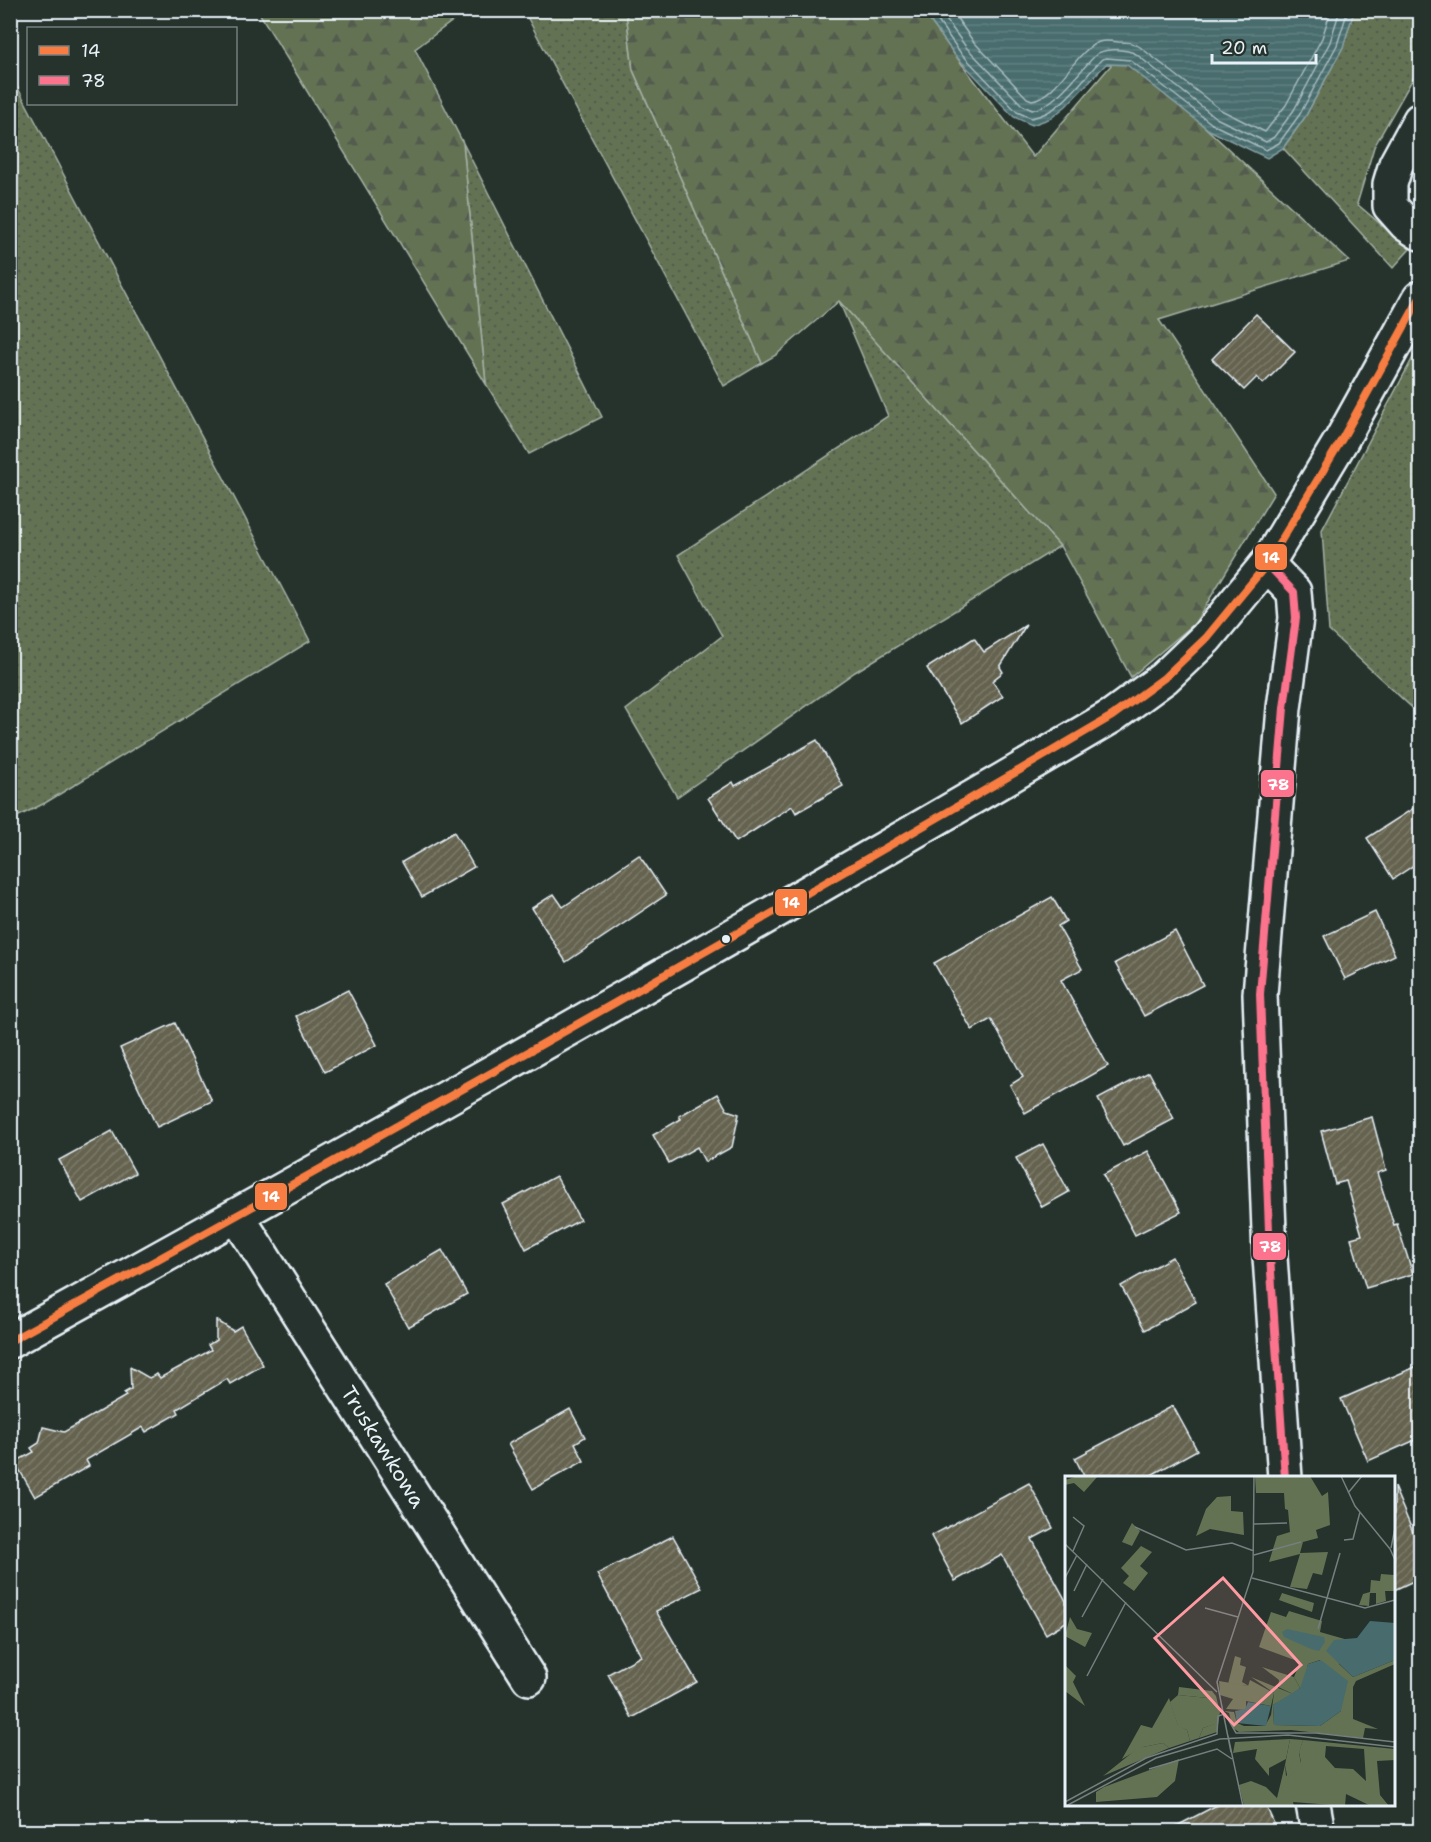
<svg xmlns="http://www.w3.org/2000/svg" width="1431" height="1842" font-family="'Shantell Sans',sans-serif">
<defs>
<pattern id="grass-dots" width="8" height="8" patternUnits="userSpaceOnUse" patternTransform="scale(1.5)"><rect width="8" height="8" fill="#637253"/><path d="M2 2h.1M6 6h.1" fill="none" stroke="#535b4e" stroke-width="1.8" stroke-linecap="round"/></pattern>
<pattern id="forest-firs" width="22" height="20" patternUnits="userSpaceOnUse" patternTransform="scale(1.5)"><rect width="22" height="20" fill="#637253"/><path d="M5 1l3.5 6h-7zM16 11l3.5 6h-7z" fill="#535b4e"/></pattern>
<pattern id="water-rules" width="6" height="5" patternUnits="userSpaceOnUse" patternTransform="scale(1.5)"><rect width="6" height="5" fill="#486c6d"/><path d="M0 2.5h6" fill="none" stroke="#628183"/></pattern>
<pattern id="building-hatch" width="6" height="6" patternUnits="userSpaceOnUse" patternTransform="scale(1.5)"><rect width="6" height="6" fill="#65634f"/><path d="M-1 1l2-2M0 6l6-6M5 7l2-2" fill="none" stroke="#7b7a69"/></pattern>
</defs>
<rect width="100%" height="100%" fill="#26332d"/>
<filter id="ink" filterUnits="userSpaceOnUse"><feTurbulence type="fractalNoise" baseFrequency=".0167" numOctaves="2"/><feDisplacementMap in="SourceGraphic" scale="12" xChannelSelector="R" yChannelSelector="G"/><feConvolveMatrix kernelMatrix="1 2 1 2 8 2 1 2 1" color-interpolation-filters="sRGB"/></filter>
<g filter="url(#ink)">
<g fill="url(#grass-dots)" stroke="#a6b2a6" stroke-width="1.5">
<polygon points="524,11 626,11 633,70 762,363 724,386"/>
<polygon points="1354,11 1420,11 1420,66 1374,147 1357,204 1410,249 1393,268 1283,148 1305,117 1343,47"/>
<polygon points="11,75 310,641 45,803 11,820"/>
<polygon points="463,143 602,417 529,454 486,384"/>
<polygon points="839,301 1060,546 855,672 677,797 626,710 722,636 678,555 888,416"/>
<polygon points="1420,344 1420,715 1329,631 1322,530"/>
</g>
<g fill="url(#forest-firs)" stroke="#a6b2a6" stroke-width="1.5">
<polygon points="258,11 466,11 415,49 463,143 486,384"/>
<polygon points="626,11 923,11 955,55 1033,157 1123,51 1349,261 1159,320 1274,493 1195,623 1131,677 1060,546 839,301 776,355 762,363 633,70"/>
</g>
<polygon fill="url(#water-rules)" stroke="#88a1a5" stroke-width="1.5" points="923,11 1354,11 1343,47 1305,117 1283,148 1267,158 1209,130 1127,65 1106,64 1066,106 1051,118 1032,125 1014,117 955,55"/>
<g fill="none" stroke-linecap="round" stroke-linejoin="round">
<g stroke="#a8bcc0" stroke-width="1.5">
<path d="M930 10 960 52 1017 112 1031 118C1062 113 1082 79 1102 59L1107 58 1130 60 1212 124 1266 150 1279 143 1300 114 1337 45 1348 10"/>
<path d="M939 10 966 47 1022 105 1032 110C1058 105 1079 70 1098 53 1109 48 1126 49 1136 54L1216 118 1266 142 1274 137 1294 110 1330 42 1340 10"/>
<path d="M951 10 973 41 1027 98 1032 100C1058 96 1076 50 1099 42 1105 40 1111 41 1118 42 1126 42 1133 42 1140 47L1221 110 1265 132 1286 105 1322 38 1331 10"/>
</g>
</g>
<g fill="url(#building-hatch)" stroke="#e8f1f8" stroke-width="1.5">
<polygon points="1256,314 1295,352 1263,384 1257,377 1244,390 1212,359"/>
<polygon points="1026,625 1000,667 1003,672 992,681 1003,696 962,723 927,668 974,638 984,652"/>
<polygon points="817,740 843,786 796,813 792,806 736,842 708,798 733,782 735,786"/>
<polygon points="1420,804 1420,861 1393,879 1367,838"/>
<polygon points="454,832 474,867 422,897 402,862"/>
<polygon points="639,855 666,895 566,962 532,908 554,894 563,907"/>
<polygon points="1052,897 1066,921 1058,926 1082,969 1061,980 1108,1066 1025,1113 1010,1085 1023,1077 991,1019 972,1030 934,963"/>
<polygon points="1375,912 1395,955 1345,979 1324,936"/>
<polygon points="1175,931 1203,985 1144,1016 1115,963"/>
<polygon points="348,990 377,1045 325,1072 296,1016"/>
<polygon points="175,1023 212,1101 157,1127 120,1048"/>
<polygon points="1149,1072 1174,1119 1123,1146 1098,1099"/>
<polygon points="718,1094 727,1110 739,1114 732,1147 705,1162 697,1147 669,1163 653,1135 681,1119 679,1116"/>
<polygon points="1372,1117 1386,1170 1377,1173 1394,1225 1397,1224 1413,1274 1366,1288 1351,1238 1362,1235 1346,1181 1335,1184 1321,1131"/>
<polygon points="112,1131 135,1173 82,1202 59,1160"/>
<polygon points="1043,1144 1069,1192 1042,1207 1016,1158"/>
<polygon points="1148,1151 1181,1212 1135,1235 1103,1175"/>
<polygon points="556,1176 580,1220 526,1249 503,1204"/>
<polygon points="442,1250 467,1294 408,1327 384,1284"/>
<polygon points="1172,1257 1196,1302 1145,1330 1121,1286"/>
<polygon points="216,1320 233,1331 241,1326 263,1365 230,1384 227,1379 177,1409 179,1413 146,1432 143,1427 86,1460 89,1466 35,1497 15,1462 34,1452 31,1448 39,1443 43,1427 64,1432 126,1396 124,1393 131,1389 130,1367 149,1378 157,1374 160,1378 211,1350 208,1345 216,1340"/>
<polygon points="1420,1365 1420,1438 1368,1461 1341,1399"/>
<polygon points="1173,1406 1197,1450 1146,1478 1085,1478 1075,1458"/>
<polygon points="570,1409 585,1437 575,1443 584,1461 533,1489 508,1444"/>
<polygon points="1029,1483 1053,1528 1032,1539 1066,1601 1066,1622 1046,1634 1002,1555 955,1581 931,1536"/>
<polygon points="1394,1487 1420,1549 1420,1578 1394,1590"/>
<polygon points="673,1536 702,1588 656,1611 697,1682 632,1718 608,1674 641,1656 597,1574"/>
<polygon points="1219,1804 1265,1804 1278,1832 1165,1832"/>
</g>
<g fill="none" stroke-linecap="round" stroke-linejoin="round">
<defs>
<g id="minor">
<polyline points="1420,120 1396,164 1390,184 1390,206 1406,224 1420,233"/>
<polyline points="1267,564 1294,592 1296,618 1284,708 1260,994 1270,1257 1285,1478"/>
<polyline points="237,1216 529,1678"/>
<path d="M10 1341C380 1137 748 930 1112 716L1164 678 1206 638 1267 564 1342 439 1420 298"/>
<polyline points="1313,1804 1318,1832"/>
</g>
</defs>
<use href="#minor" stroke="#e8f1f8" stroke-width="38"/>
<use href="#minor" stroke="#26332d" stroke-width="33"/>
<defs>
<path id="bus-1" d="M10 1341C380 1137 748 930 1112 716L1164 678 1206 638 1267 564 1342 439 1420 298"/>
<polyline id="bus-2" points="1267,564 1294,592 1296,618 1284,708 1260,994 1270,1257 1285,1478"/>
</defs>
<use href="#bus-1" stroke="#26332d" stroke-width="12"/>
<use href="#bus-2" stroke="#26332d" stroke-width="12"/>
<use href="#bus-1" stroke="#f77d43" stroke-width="8"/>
<use href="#bus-2" stroke="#fc738d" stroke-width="8"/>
</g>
</g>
<circle fill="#e8f1f8" stroke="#26332d" stroke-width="2" cx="726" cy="939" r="5"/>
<g text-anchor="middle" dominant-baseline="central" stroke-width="5" stroke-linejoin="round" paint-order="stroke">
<g font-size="21" fill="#e8f1f8" stroke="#26332d">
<text transform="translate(383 1447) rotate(58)">Truskawkowa</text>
</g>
</g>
<g transform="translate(1065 1476)">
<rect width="330" height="330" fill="#26332d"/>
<path d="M13 0H33L19 16 9 7 0 9V4ZM190 0H245L257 20 263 16 265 49 251 54 253 62 238 66 235 77 263 76 257 99 248 97 242 113 225 111 235 78 204 86 212 60 225 56 223 34 220 33 219 17H191ZM166 20V35L178 36 179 59 145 53 131 60 141 33 152 21ZM67 47 75 55 67 70 57 66ZM76 70 87 76 75 90 83 97 69 115 58 107 64 100 56 92ZM316 98 329 99V115H320L321 125 311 128V117H305L304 130 294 129 298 118 305 116 306 104 315 105ZM217 117 249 127 247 136 214 124ZM224 135 257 145 255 156 283 164H270L274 188 288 201 330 184V188L291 205 288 211V243L313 253 300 252 298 262 226 254 174 256 168 252 164 237 159 235 169 236 172 247 179 250H200L206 239 209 217 186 201 228 218 208 229 209 249 255 250 276 235 255 184 243 188 238 211 235 212 229 201 235 186 194 171 206 136 221 141ZM170 180 176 182 175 189 181 191 177 206 184 210 163 208ZM0 189 11 200 8 206 20 230 0 215ZM114 211 147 215 151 220 155 236 152 256 134 262 138 252 149 248 151 237 143 222 113 219ZM104 222 113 249 122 254 125 265 104 272 98 267 78 271 57 283 76 249 87 252ZM225 263 221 283 204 292V300L190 283 192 273 168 277 170 266ZM238 264 330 273V284L312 285 315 319 324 330H306L281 318 280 330 228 326 229 330H179L174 309 186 305 201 311 212 322 220 289 221 300 236 286 234 276ZM261 270 299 273 301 305 288 293 270 292 260 281Z" fill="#637253" fill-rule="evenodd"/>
<path d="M5 141 12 153 27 157 20 171 0 160ZM197 191 229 201 235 212 228 218 213 211 214 204ZM185 204 209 217 206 230 181 225V234L161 233 168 223 155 219 154 205 183 210ZM113 219 143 222 152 232 150 248 138 252 134 262 125 265 122 254 113 250 105 226ZM225 263 238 264 234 277 237 293 230 294 223 304 220 289ZM98 267 104 272 38 300 73 272ZM114 283 110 305 92 321 31 326V316L39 311Z" fill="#637253"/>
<path d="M305 145 330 147V184L288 201 261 175 269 164 292 162ZM222 153 259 161 260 166 254 175 246 173 219 161 217 156ZM256 184 283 205 276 235 255 250 209 249 208 229 235 212 243 188ZM183 226 206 230 201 250 172 247 170 235 180 233Z" fill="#486c6d"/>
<path fill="none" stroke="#747f7e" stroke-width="1.5" d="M276 0 290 30 325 73 330 84V120M283 17 297 0M189 48 222 47M70 51 121 74 167 67 189 75M279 64 288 63 295 36M0 68 152 216M326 72 330 52M8 75 19 50 8 41M189 79 236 66M0 102 12 79M187 102 300 132 330 124M9 115 22 88M140 132 173 141M17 141 38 103M253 153 275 77M22 200 61 126M163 260 178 330M166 276 152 206 188 96 189 0M84 293 152 273 167 283M0 326 81 282 152 258 153 240 160 238 171 257H251L330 266M1 330 91 282 155 263 223 259 330 271"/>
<path fill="#ff9aa2" fill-opacity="0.15" stroke="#ff9aa2" stroke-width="3" d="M158 102 236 189 169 249 90 162Z"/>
<rect width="330" height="330" fill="none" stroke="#e8f1f8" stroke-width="3"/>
</g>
<g stroke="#26332d" stroke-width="2">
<rect x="1254" y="543" width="34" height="28" rx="6" fill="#f77d43"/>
<rect x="1260" y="769" width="35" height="29" rx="6" fill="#fc738d"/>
<rect x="774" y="888" width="34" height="29" rx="6" fill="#f77d43"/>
<rect x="254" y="1182" width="34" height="29" rx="6" fill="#f77d43"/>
<rect x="1252" y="1232" width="35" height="29" rx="6" fill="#fc738d"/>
</g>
<g font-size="16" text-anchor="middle" font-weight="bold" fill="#fff">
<text x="1271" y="563">14</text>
<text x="1278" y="790">78</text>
<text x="791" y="908">14</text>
<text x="271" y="1202">14</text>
<text x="1270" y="1252">78</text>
</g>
<rect width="1431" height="1842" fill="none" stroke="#26332d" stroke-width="36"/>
<rect x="18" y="18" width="1395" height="1806" fill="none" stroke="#e8f1f8" stroke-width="2" filter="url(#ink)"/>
<rect x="27" y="27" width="210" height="78" fill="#26332d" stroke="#747f7e" stroke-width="1.5"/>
<rect x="39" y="46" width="30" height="9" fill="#f77d43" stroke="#747f7e" stroke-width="1.5"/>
<text x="81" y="57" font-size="18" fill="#e8f1f8">14</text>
<rect x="39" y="76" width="30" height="9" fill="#fc738d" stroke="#747f7e" stroke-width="1.5"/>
<text x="81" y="87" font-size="18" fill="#e8f1f8">78</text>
<path d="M1212 54v9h104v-9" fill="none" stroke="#e8f1f8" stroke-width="3"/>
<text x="1221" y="54" font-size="18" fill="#e8f1f8" stroke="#26332d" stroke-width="4.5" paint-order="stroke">20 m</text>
</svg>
